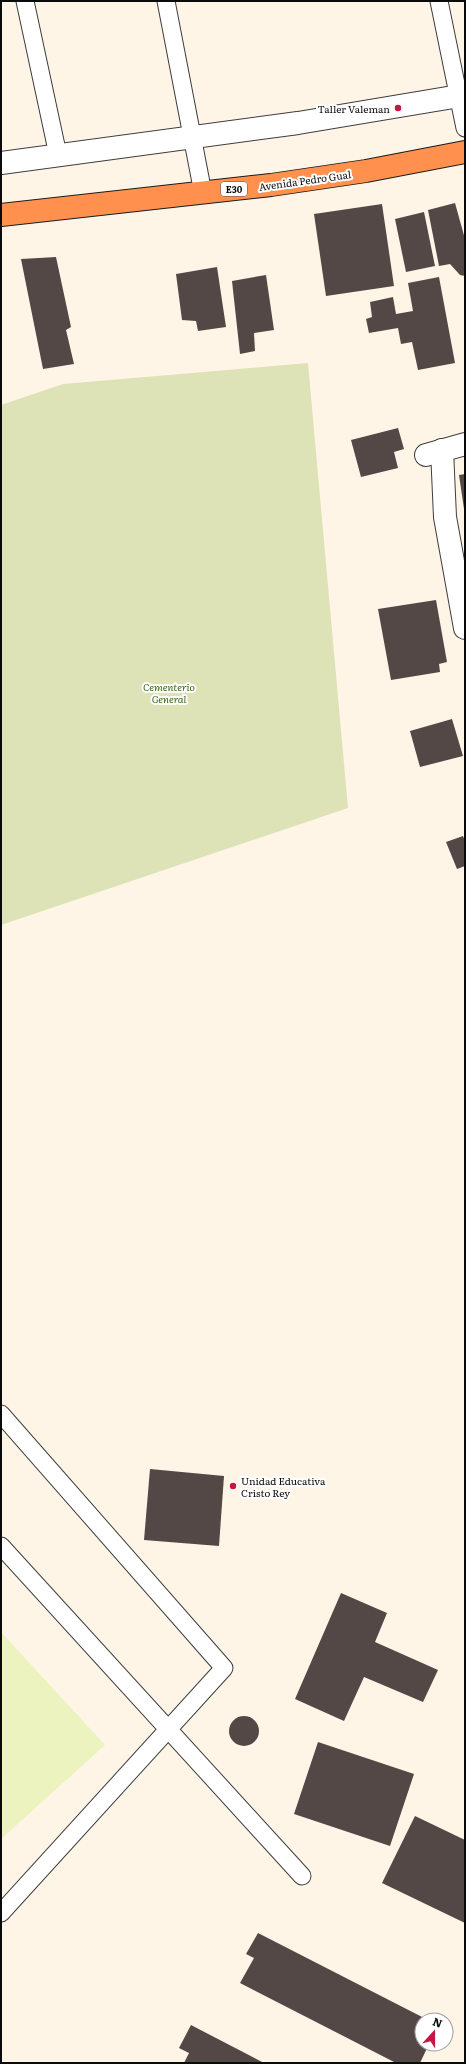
<svg xmlns="http://www.w3.org/2000/svg" width="466" height="2064" font-family="Literata,serif">
<rect width="100%" height="100%" fill="#fff5e7"/>
<polygon fill="#dee2b7" points="308,363 348,808 1,925 1,405 63,384"/>
<polygon fill="#edf3bf" points="1,1632 105,1745 1,1839"/>
<g fill="#534845">
<polygon points="455,203 465,239 465,276 460,275 450,264 439,266 428,210"/>
<polygon points="382,204 394,286 326,296 314,214"/>
<polygon points="424,212 435,266 406,272 395,219"/>
<polygon points="56,257 71,327 66,330 74,364 43,369 21,259"/>
<polygon points="217,267 226,327 198,331 196,321 182,320 176,274"/>
<polygon points="266,275 274,330 254,333 255,351 240,354 232,281"/>
<polygon points="439,277 455,363 418,370 412,342 401,344 398,328 369,333 366,319 372,317 370,302 393,297 396,314 413,311 408,283"/>
<polygon points="398,428 404,449 394,452 398,468 361,477 351,440"/>
<polygon points="465,474 465,508 464,509 459,475"/>
<polygon points="436,600 447,662 439,664 440,672 391,680 378,609"/>
<polygon points="452,719 463,756 420,767 410,731"/>
<polygon points="463,836 465,841 465,866 457,869 446,842"/>
<polygon points="150,1469 224,1476 219,1546 144,1540"/>
<polygon points="341,1593 387,1613 375,1642 438,1670 423,1702 364,1677 344,1721 295,1699"/>
<circle cx="244" cy="1731" r="15"/>
<polygon points="318,1742 414,1774 390,1846 294,1814"/>
<polygon points="415,1816 465,1840 465,1923 382,1883"/>
<polygon points="258,1933 428,2020 422,2020 422,2044 429,2044 420,2063 396,2063 240,1983 254,1958 246,1954"/>
<polygon points="191,2025 264,2063 184,2063 189,2053 179,2048"/>
</g>
<g fill="none" stroke-linecap="round" stroke-linejoin="round">
<defs>
<g id="service">
<polyline points="25,1 58,155"/>
<polyline points="166,1 203,193"/>
<polyline points="439,1 465,128"/>
<polyline points="1,1414 224,1668 1,1913"/>
<polyline points="1,1546 302,1876"/>
</g>
<polyline id="pedestrian" points="442,450 445,517 465,628"/>
<g id="minor">
<polyline points="1,163 298,123 465,95"/>
<polyline points="426,455 465,444"/>
</g>
<polyline id="trunk" points="1,215 271,185 366,171 465,152"/>
</defs>
<use href="#service" stroke="#3d3d3d" stroke-width="19"/>
<use href="#pedestrian" stroke="#3d3d3d" stroke-width="24"/>
<use href="#minor" stroke="#3d3d3d" stroke-width="24"/>
<use href="#trunk" stroke="#1b1b1b" stroke-width="24"/>
<use href="#service" stroke="#fff" stroke-width="17"/>
<use href="#pedestrian" stroke="#fff" stroke-width="22"/>
<use href="#minor" stroke="#fff" stroke-width="22"/>
<use href="#trunk" stroke="#ff904e" stroke-width="22"/>
</g>
<g fill="#c71545" stroke="#fff" stroke-width="1.5">
<circle cx="398" cy="108" r="4"/>
<circle cx="233" cy="1486" r="4"/>
</g>
<g text-anchor="middle" dominant-baseline="central" stroke-width="4" stroke-linejoin="round" paint-order="stroke">
<rect fill="#fff" stroke="#545454" stroke-width="1" x="221" y="182" width="26" height="14" rx="3"/>
<g font-size="9" font-weight="bold" fill="#0a0a0a">
<text x="234" y="189">E30</text>
</g>
<g font-size="10" fill="#0a0a0a" stroke="#fff" text-anchor="end">
<text x="390" y="108">Taller Valeman</text>
<text x="241" y="1480" text-anchor="start">Unidad Educativa<tspan x="241" dy="12">Cristo Rey</tspan></text>
</g>
<g font-size="10" fill="#0a0a0a" stroke="#fff">
<text transform="translate(305 180) rotate(-8)">Avenida Pedro Gual</text>
</g>
<g font-size="10" font-style="italic" fill="#386715" stroke="#fff">
<text x="169" y="686">Cementerio<tspan x="169" dy="12">General</tspan></text>
</g>
</g>
<rect width="466" height="2064" fill="none" stroke="#0a0a0a" stroke-width="4"/>
<g transform="translate(434 2032) rotate(21)"><circle r="19" fill="#ffffff" stroke="#9d9d9d"/>
<path d="M0-3L7 15L0 10L-7 15Z" fill="#c71545"/>
<text y="-6" font-size="11" font-weight="bold" text-anchor="middle" fill="#0a0a0a">N</text>
</g>
</svg>
